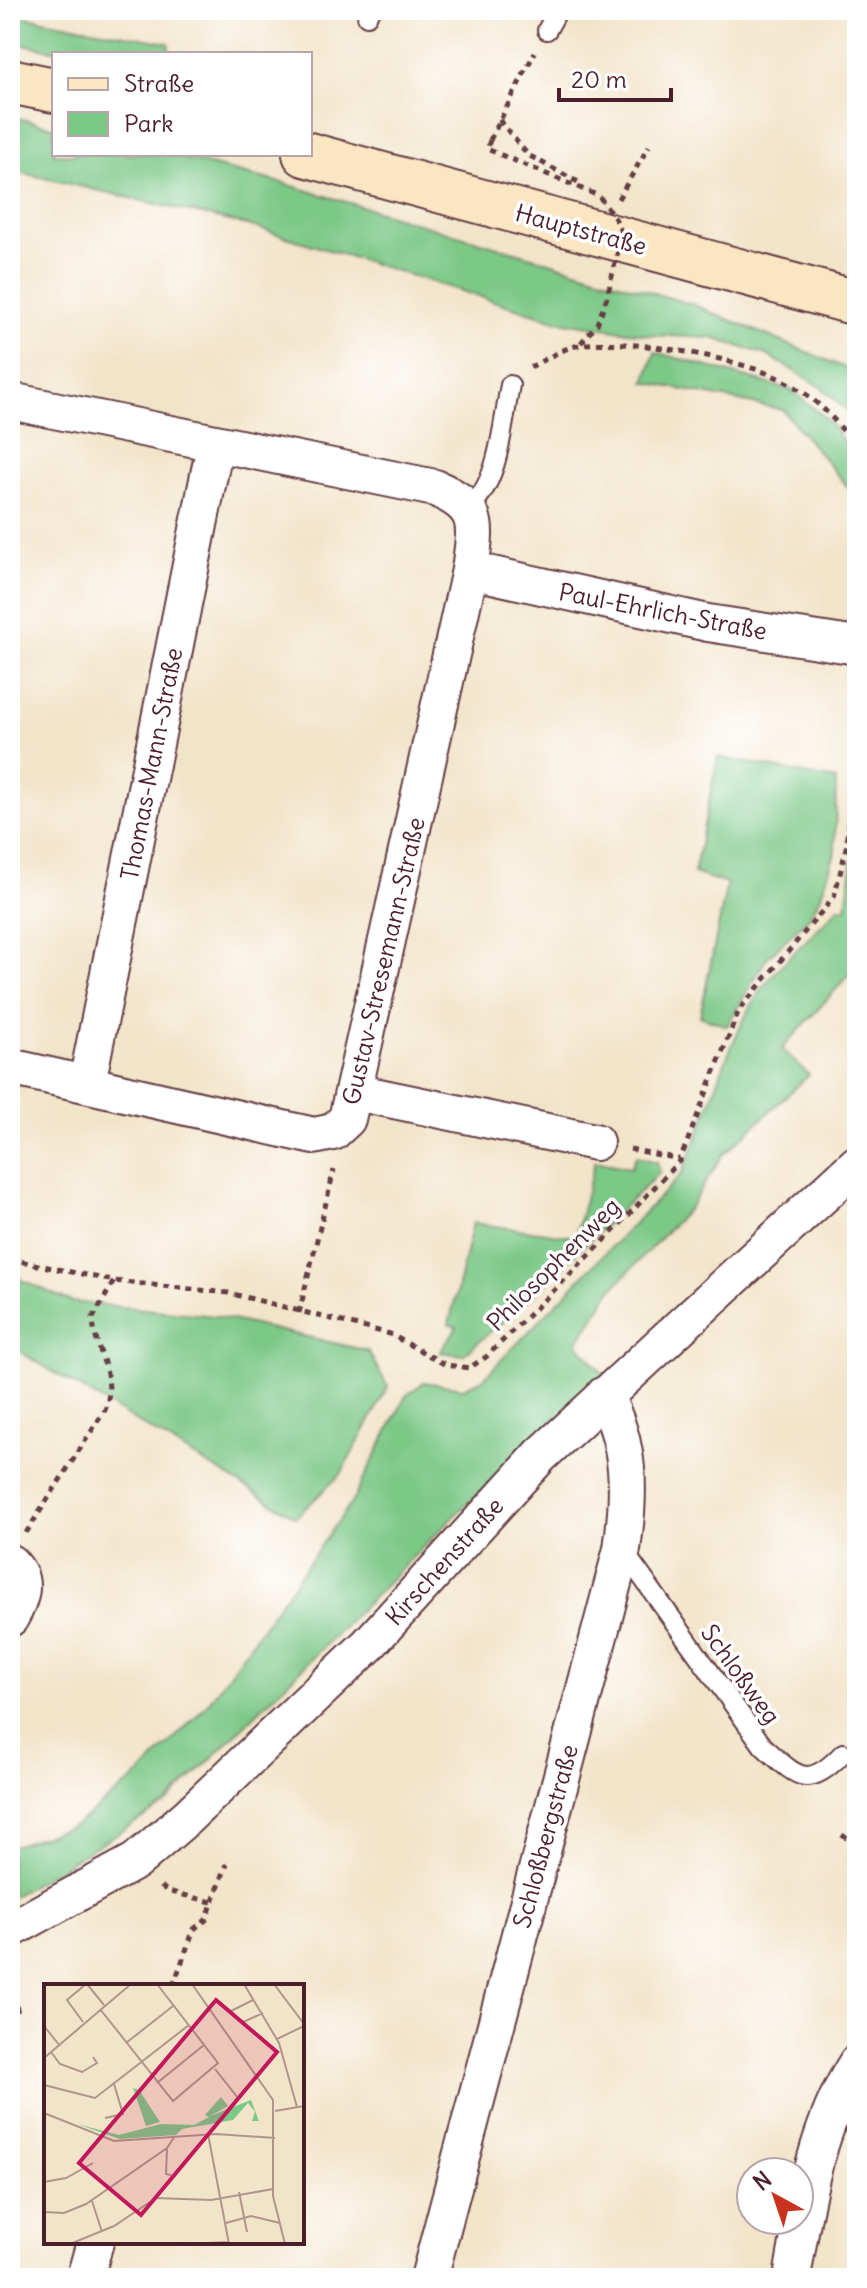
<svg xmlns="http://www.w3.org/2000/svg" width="867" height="2288" font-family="Delius,sans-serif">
<rect width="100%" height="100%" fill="#fff"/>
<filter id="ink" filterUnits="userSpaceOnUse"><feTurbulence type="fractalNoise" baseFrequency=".0125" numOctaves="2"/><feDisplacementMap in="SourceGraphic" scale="16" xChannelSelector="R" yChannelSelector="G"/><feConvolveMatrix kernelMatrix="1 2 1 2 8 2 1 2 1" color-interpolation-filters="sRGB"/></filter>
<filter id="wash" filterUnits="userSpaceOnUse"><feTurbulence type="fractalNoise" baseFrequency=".006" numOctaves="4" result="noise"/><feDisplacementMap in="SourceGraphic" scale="32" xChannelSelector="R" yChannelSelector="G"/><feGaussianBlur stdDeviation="1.8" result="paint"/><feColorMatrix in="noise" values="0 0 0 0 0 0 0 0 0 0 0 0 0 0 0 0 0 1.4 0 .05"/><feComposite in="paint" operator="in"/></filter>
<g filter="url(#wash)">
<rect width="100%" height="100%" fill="#f2e4c9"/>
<g fill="#7cc887" stroke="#637459" stroke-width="2">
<polygon points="10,14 169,43 168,54 74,54 10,42"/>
<polygon points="10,116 54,127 54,154 165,154 282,183 694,305 857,373 857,419 821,387 767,355 712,338 649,335 558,321 251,226 10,170"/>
<polygon points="655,352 791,390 829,421 857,461 857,498 783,410 645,382"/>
<polygon points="718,757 836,780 835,853 820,898 809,917 766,959 727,1026 700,1016 727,884 694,873"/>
<path d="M857 829V966L782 1049 809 1075 723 1155 690 1207 612 1289 577 1343 606 1377 455 1515 166 1804 10 1898V1847L76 1825 139 1775 206 1706 352 1502 406 1396 424 1382 463 1388 483 1379 681 1175C710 1116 723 1049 759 993 780 962 814 935 839 907L846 908Z"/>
<polygon points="636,1156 657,1162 660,1172 529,1299 463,1355 440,1352 457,1327 449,1324 473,1223 575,1237 595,1161 631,1168"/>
<polygon points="10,1275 72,1302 215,1316 368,1351 388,1387 341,1474 296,1517 10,1346"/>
</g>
</g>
<g filter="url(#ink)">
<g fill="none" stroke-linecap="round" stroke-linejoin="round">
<defs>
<g id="lane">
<polyline points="367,16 370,10"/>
<polyline points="547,30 558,10"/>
<path d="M468 507C499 487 503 421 510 385"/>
<path d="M622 1549 763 1746C797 1777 807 1791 843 1753"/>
</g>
<g id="street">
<path d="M10 401 435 488C482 508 476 525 470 570L347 1119 333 1132 314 1136 10 1067"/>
<polyline points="470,570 708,623 857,646"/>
<polyline points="87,1083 215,445"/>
<polyline points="355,1092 595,1142"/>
<path d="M10 1563C28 1580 21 1599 10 1618"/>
<polyline points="10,1930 136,1861 187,1817 368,1645 541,1455 857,1164"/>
<polyline points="85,2278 95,2242"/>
<path d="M429 2278 622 1549C630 1494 631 1445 604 1395"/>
<path d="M792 2278C805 2202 815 2129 857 2063"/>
</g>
<g id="secondary">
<polyline points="10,81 54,90"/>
<polyline points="305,154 857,303"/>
</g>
</defs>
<use href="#lane" stroke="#633d43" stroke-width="22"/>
<use href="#street" stroke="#633d43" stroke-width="40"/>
<use href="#secondary" stroke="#633d43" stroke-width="48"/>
<g stroke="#633d43" stroke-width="5" stroke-dasharray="6 6" stroke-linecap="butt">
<polyline points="499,120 528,155 580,183"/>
<polyline points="490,140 535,52"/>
<polyline points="618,199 649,146"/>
<path d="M530 367C545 360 564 347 581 345 629 337 757 360 797 388 823 405 840 425 857 449"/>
<polyline points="630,1149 679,1159"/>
<polyline points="10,1259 114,1281 229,1293 390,1334 446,1365 469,1368 486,1357 603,1242 680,1160 739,1010 834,897 846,850 851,784 857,762"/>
<polyline points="299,1313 334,1170"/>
<path d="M26 1533 105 1410C118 1375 94 1352 93 1318L114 1281"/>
<polyline points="842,1835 857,1846"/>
<polyline points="161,1886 167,1891 212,1902"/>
<polyline points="10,1983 18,2013 10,2021"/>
<polyline points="173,1986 194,1929 206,1920 227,1864"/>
</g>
<use href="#lane" stroke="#fff" stroke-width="18"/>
<use href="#street" stroke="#fff" stroke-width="36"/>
<use href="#secondary" stroke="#fbe6c4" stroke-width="44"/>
<polyline stroke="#633d43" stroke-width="5" stroke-dasharray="6 6" stroke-linecap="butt" points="490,140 487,149 599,196 616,220 622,234 607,297 597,324 579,345"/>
</g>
</g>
<g text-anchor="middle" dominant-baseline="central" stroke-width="7" stroke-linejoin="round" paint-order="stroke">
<g font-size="24" fill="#4a1f2b" stroke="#fff">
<text transform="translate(581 229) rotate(15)">Hauptstraße</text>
<text transform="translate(663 611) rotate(11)">Paul-Ehrlich-Straße</text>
<text transform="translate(151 764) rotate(-79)">Thomas-Mann-Straße</text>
<text transform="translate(383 961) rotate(-77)">Gustav-Stresemann-Straße</text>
<text transform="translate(553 1264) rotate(-45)">Philosophenweg</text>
<text transform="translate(444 1561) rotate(-48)">Kirschenstraße</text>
<text transform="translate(741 1674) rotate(54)">Schloßweg</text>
<text transform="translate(545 1836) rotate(-75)">Schloßbergstraße</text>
</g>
</g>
<g transform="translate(44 1984)">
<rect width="260" height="260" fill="#f2e4c9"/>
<path d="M89 104 95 106 116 138 102 142ZM177 113 184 122 166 132 207 116 215 137H208L211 128 204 119 189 136 138 145 132 151 76 155 33 140 75 151 117 140 150 141 165 133 161 131Z" fill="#7cc887"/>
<path fill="none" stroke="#af958a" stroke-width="2" d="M43 0 60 21M148 0 229 116V212L241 260M200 0 235 59 253 123M230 0 260 40M56 25 129 117 174 79 113 0M187 27 209 16M39 38 23 16 42 0M197 39 219 29M0 42 16 62M233 55 260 42M82 59 129 22M7 68 16 80 38 88 53 79 49 73M0 74 87 0M171 85 194 114M113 99 160 61M0 101 51 114 145 41M231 127 260 122M0 129 70 157 172 150 231 154M61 134 79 130 70 100M164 150 185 260M123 165 122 190 127 191M0 198 22 194 49 179M195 208 203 248M48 217 58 248M0 228 20 229 42 220 123 164 131 152M182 239 207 232 236 239M26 260 70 242 112 214 167 216 229 205M143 260 185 258"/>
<path fill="#c2185b" fill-opacity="0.15" stroke="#c2185b" stroke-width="4" d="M172 16 233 68 97 231 35 179Z"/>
<rect width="260" height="260" fill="none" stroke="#4a1f2b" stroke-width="4"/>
</g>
<rect width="867" height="2288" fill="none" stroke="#fff" stroke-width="40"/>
<rect x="52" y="52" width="260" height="104" fill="#ffffff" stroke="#b7a5aa" stroke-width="2"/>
<rect x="68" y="78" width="40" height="12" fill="#fbe6c4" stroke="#b7a5aa" stroke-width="2"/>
<text x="124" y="92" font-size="24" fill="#4a1f2b">Straße</text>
<rect x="68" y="112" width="40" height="24" fill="#7cc887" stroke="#b7a5aa" stroke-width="2"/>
<text x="124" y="132" font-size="24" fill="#4a1f2b">Park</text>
<g transform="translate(775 2196) rotate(320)"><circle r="38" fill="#ffffff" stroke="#b7a5aa" stroke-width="2"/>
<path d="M0-6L14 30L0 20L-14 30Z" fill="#c8321e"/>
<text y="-12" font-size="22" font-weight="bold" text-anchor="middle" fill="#4a1f2b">N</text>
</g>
<path d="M559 88v12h112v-12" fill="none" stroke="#4a1f2b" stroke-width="4"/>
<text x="571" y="88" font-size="24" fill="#4a1f2b" stroke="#ffffff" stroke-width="6" paint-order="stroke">20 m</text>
</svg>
